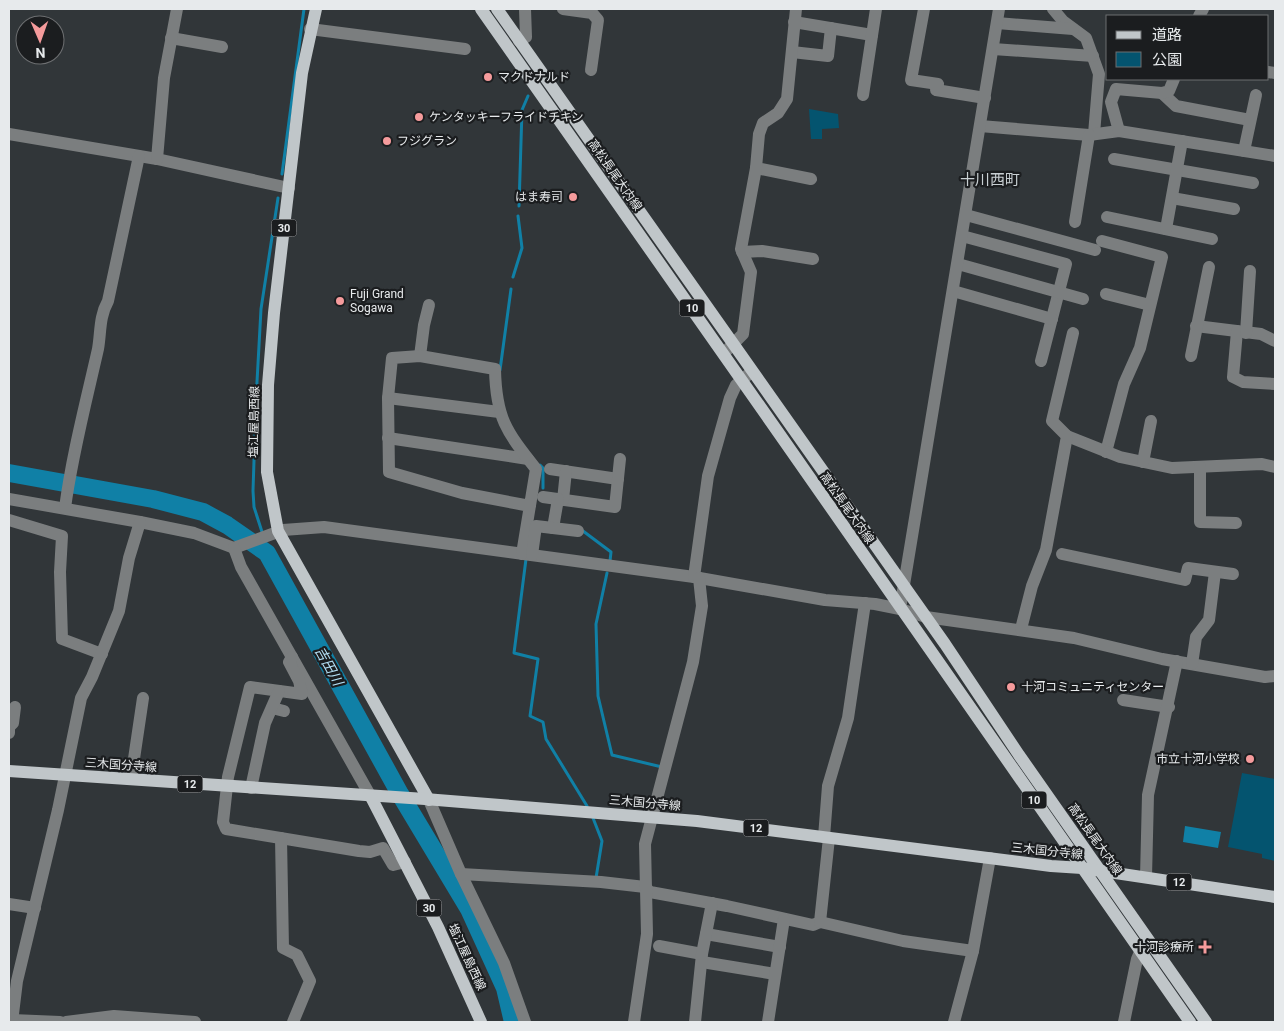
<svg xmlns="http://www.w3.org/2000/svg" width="1284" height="1031" font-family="Roboto,'Noto Sans JP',sans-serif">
<rect width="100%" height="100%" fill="#313639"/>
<g fill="#04546f">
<polygon points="809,109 838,114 839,128 822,129 822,139 811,139"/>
<polygon points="1242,773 1275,779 1275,861 1262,858 1262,854 1228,847"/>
</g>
<polygon fill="#1080a6" points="1185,826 1221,832 1218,848 1183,842"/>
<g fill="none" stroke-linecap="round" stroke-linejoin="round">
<g stroke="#1080a6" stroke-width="3">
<polyline points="282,174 304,9"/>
<polyline points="519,206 522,110 528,96"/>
<polyline points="513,277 522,248 518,216"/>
<polyline points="500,370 511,289"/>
<polyline points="540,465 543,468 543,488"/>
<polyline points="583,531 611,552 610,561"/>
<polyline points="263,535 254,507 253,491 256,400 261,309 278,198"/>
<polyline points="264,541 267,553"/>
<polyline points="526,559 514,653 538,659 530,716 543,722 546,739 587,806"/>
<polyline points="607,573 596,624 598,696 612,755 662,767"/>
<polyline points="593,818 602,841 596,878"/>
</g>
<polyline stroke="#1080a6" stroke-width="18" points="9,473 153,499 203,512 227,525 267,553 400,794 469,909 505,988 513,1022"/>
<g stroke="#7b7e7f" stroke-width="12">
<polyline points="563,9 592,13 598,20 591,70"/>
<polyline points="924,9 911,80 938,84 936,90 985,98"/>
<polyline points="1053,9 1063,21 1086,38 1099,74 1094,134"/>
<polyline points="1199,16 1203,9"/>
<polyline points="794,22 872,35"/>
<polyline points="997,23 1073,29"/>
<polyline points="310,29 465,49"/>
<polyline points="171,38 222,47"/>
<polyline points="519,41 526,37 525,9"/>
<polyline points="993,49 1093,56"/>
<polyline points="792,52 828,56 831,28"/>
<polyline points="1268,72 1275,73"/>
<polyline points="1162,93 1176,106 1250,120"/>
<polyline points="863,95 876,9"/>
<polyline points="980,126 1089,135 1119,131 1275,156"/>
<polyline points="1119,131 1111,102 1116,89 1162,93 1169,91 1174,79"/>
<polyline points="9,134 157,159 289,188"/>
<polyline points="1244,151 1256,95"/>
<polyline points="157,159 164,78 177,9"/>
<polyline points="1114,159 1253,183"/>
<polyline points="756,168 811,179"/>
<polyline points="1172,198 1234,209"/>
<polyline points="966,215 1095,250"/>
<polyline points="1107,217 1212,239"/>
<polyline points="1075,222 1089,135"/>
<polyline points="1166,229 1182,141"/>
<polyline points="962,236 1066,264 1041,361"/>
<polyline points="1102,241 1162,257 1140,348 1124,384 1106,452"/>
<polyline points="742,252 762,251 813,259"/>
<polyline points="958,264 1083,299"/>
<polyline points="953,291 1052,319"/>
<polyline points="1106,294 1150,305"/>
<polyline points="1196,326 1261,334 1275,341"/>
<polyline points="1237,331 1233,377 1243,382 1275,384"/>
<polyline points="1246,333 1250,271"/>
<polyline points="727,350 743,334 751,272 741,249 756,168 759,134 763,123 778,113 787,99 796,9"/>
<polyline points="420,356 424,325 429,305"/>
<polyline points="1191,356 1209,267"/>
<polyline points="388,398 499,412"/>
<polyline points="1067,436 1120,457 1172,468 1262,464 1275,467"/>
<polyline points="388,438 528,459"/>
<polyline points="1143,462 1151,421"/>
<polyline points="1200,467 1200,522 1236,523"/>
<polyline points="550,469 618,479"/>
<polyline points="543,497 615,507 620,459"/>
<polyline points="9,499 140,522 194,533 234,548 283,530 324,527 694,577 825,600 875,604 900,609 926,617 1074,638 1162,659 1265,677 1275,676"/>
<polyline points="563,500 566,471"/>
<path d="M65 508C72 455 86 402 98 349 101 332 99 317 108 301L139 156"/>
<polyline points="9,520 62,536 60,572 62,639 102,654"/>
<polyline points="553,528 558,499"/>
<polyline points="234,548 241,567 371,797"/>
<path d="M522 554 536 469C506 431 496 418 495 369L420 356 392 358 388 398 389 472 462 493 530 506"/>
<polyline points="1062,554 1185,580 1188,568 1233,574"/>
<polyline points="532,555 536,526 578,531"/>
<polyline points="694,577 708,476 730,398 736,385 750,373"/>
<polyline points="900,609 999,9"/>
<polyline points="1021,629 1032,586 1046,550 1067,436 1052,421 1073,333"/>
<polyline points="292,657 289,662 299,681 302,694 250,687 228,777 223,822 226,829 359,851 370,852 383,848 393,865 405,862"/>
<polyline points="1192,664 1196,637 1209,620 1215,572"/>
<polyline points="1123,700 1169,707"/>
<polyline points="272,708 284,711"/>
<polyline points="9,733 9,727 13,723 15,707"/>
<polyline points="131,779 143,698"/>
<polyline points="251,788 265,723 279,691"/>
<polyline points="429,800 461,874 504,963 525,1022"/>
<polyline points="824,837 828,786 848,718 865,603"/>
<polyline points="281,838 283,948 297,955 310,981 293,1022"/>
<polyline points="461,874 601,882 645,887 650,892 727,906 813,925 820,922 829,838"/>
<polyline points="1146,877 1148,795 1177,661"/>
<polyline points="9,904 35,908"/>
<polyline points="820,922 903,941 973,951"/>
<polyline points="706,934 780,947"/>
<polyline points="659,946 702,954"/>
<polyline points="702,962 775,974"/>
<polyline points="12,1020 60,1022"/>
<polyline points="12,1022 17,981 58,810 81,698 92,677 119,611 129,558 140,522"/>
<polyline points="66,1022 114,1016 195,1022"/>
<polyline points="634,1022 647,934 645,844 693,662 702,606 699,578"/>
<polyline points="695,1022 702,954 712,903"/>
<polyline points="768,1022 784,919"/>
<polyline points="954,1022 973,951 990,858"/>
<polyline points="1124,1022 1137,959 1140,952"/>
</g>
<g stroke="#c0c6c9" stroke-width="12">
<polyline points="316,9 302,73 274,313 268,385 267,472 278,531 429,800"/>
<path d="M481 9C720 345 952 685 1190 1022"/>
<polyline points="497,9 945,644 1019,755 1206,1022"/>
<polyline points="9,771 425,799 697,821 1051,866 1082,868 1275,897"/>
<polyline points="371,797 438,927 481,1022"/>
</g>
</g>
<g fill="#f59b9c" stroke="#1b1d1f" stroke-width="2">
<circle cx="488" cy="77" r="5"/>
<circle cx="419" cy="117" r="5"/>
<circle cx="387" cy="141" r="5"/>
<circle cx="573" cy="197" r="5"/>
<circle cx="340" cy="301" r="5"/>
<circle cx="1011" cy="687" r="5"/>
<circle cx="1250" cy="759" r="5"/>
<path d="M1202.5 939.5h5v5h5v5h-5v5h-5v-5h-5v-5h5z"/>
</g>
<g text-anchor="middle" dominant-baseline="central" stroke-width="4.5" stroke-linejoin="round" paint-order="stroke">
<g fill="#1b1d1f" stroke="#aaacae" stroke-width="1">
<rect x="271.5" y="219.5" width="25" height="17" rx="4"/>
<rect x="679.5" y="299.5" width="25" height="17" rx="4"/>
<rect x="177.5" y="775.5" width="25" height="17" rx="4"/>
<rect x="1021.5" y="791.5" width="25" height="17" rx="4"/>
<rect x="743.5" y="819.5" width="25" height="17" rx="4"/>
<rect x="1166.5" y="873.5" width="25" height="17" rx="4"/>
<rect x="416.5" y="899.5" width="25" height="17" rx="4"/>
</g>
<g font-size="11" font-weight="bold" fill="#e7eaec">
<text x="284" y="228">30</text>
<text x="692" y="308">10</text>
<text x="190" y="784">12</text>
<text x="1034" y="800">10</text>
<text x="756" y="828">12</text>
<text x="1179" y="882">12</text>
<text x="429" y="908">30</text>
</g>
<g font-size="12" fill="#e7eaec" stroke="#1b1d1f" text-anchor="start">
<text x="498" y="77">マクドナルド</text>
<text x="429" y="117">ケンタッキーフライドチキン</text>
<text x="397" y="141">フジグラン</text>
<text x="563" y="197" text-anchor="end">はま寿司</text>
<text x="350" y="294">Fuji Grand<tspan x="350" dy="14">Sogawa</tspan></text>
<text x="1021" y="687">十河コミュニティセンター</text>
<text x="1240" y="759" text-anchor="end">市立十河小学校</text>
<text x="1194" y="947" text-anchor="end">十河診療所</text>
</g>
<g font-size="12" fill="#e7eaec" stroke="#1b1d1f">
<text transform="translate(615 175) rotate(55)">高松長尾大内線</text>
<text transform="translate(254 422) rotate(-89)">塩江屋島西線</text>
<text transform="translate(847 508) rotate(55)">高松長尾大内線</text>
<text transform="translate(121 765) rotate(4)">三木国分寺線</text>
<text transform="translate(645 803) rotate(5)">三木国分寺線</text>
<text transform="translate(1095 839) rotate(55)">高松長尾大内線</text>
<text transform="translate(1047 851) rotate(6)">三木国分寺線</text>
<text transform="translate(467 957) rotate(65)">塩江屋島西線</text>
</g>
<g font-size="14" font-style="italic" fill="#b2def3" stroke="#1b1d1f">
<text transform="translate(329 666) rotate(61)">吉田川</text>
</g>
<g font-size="15" fill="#c8cfd2" stroke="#1b1d1f">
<text x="990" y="180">十川西町</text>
</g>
</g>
<rect width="1284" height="1031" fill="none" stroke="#e7eaec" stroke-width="20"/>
<rect x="1106" y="15" width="162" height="65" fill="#1b1d1f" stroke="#6d6f71"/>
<rect x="1116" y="31" width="25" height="8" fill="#c0c6c9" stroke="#6d6f71"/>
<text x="1152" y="40" font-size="15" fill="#e7eaec">道路</text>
<rect x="1116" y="52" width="25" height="15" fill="#04546f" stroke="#6d6f71"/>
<text x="1152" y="65" font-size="15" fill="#e7eaec">公園</text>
<g transform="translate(40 40) rotate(178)"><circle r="24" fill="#1b1d1f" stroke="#6d6f71"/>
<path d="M0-4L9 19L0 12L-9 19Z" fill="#f59b9c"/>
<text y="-8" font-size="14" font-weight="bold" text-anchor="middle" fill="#e7eaec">N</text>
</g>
</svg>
